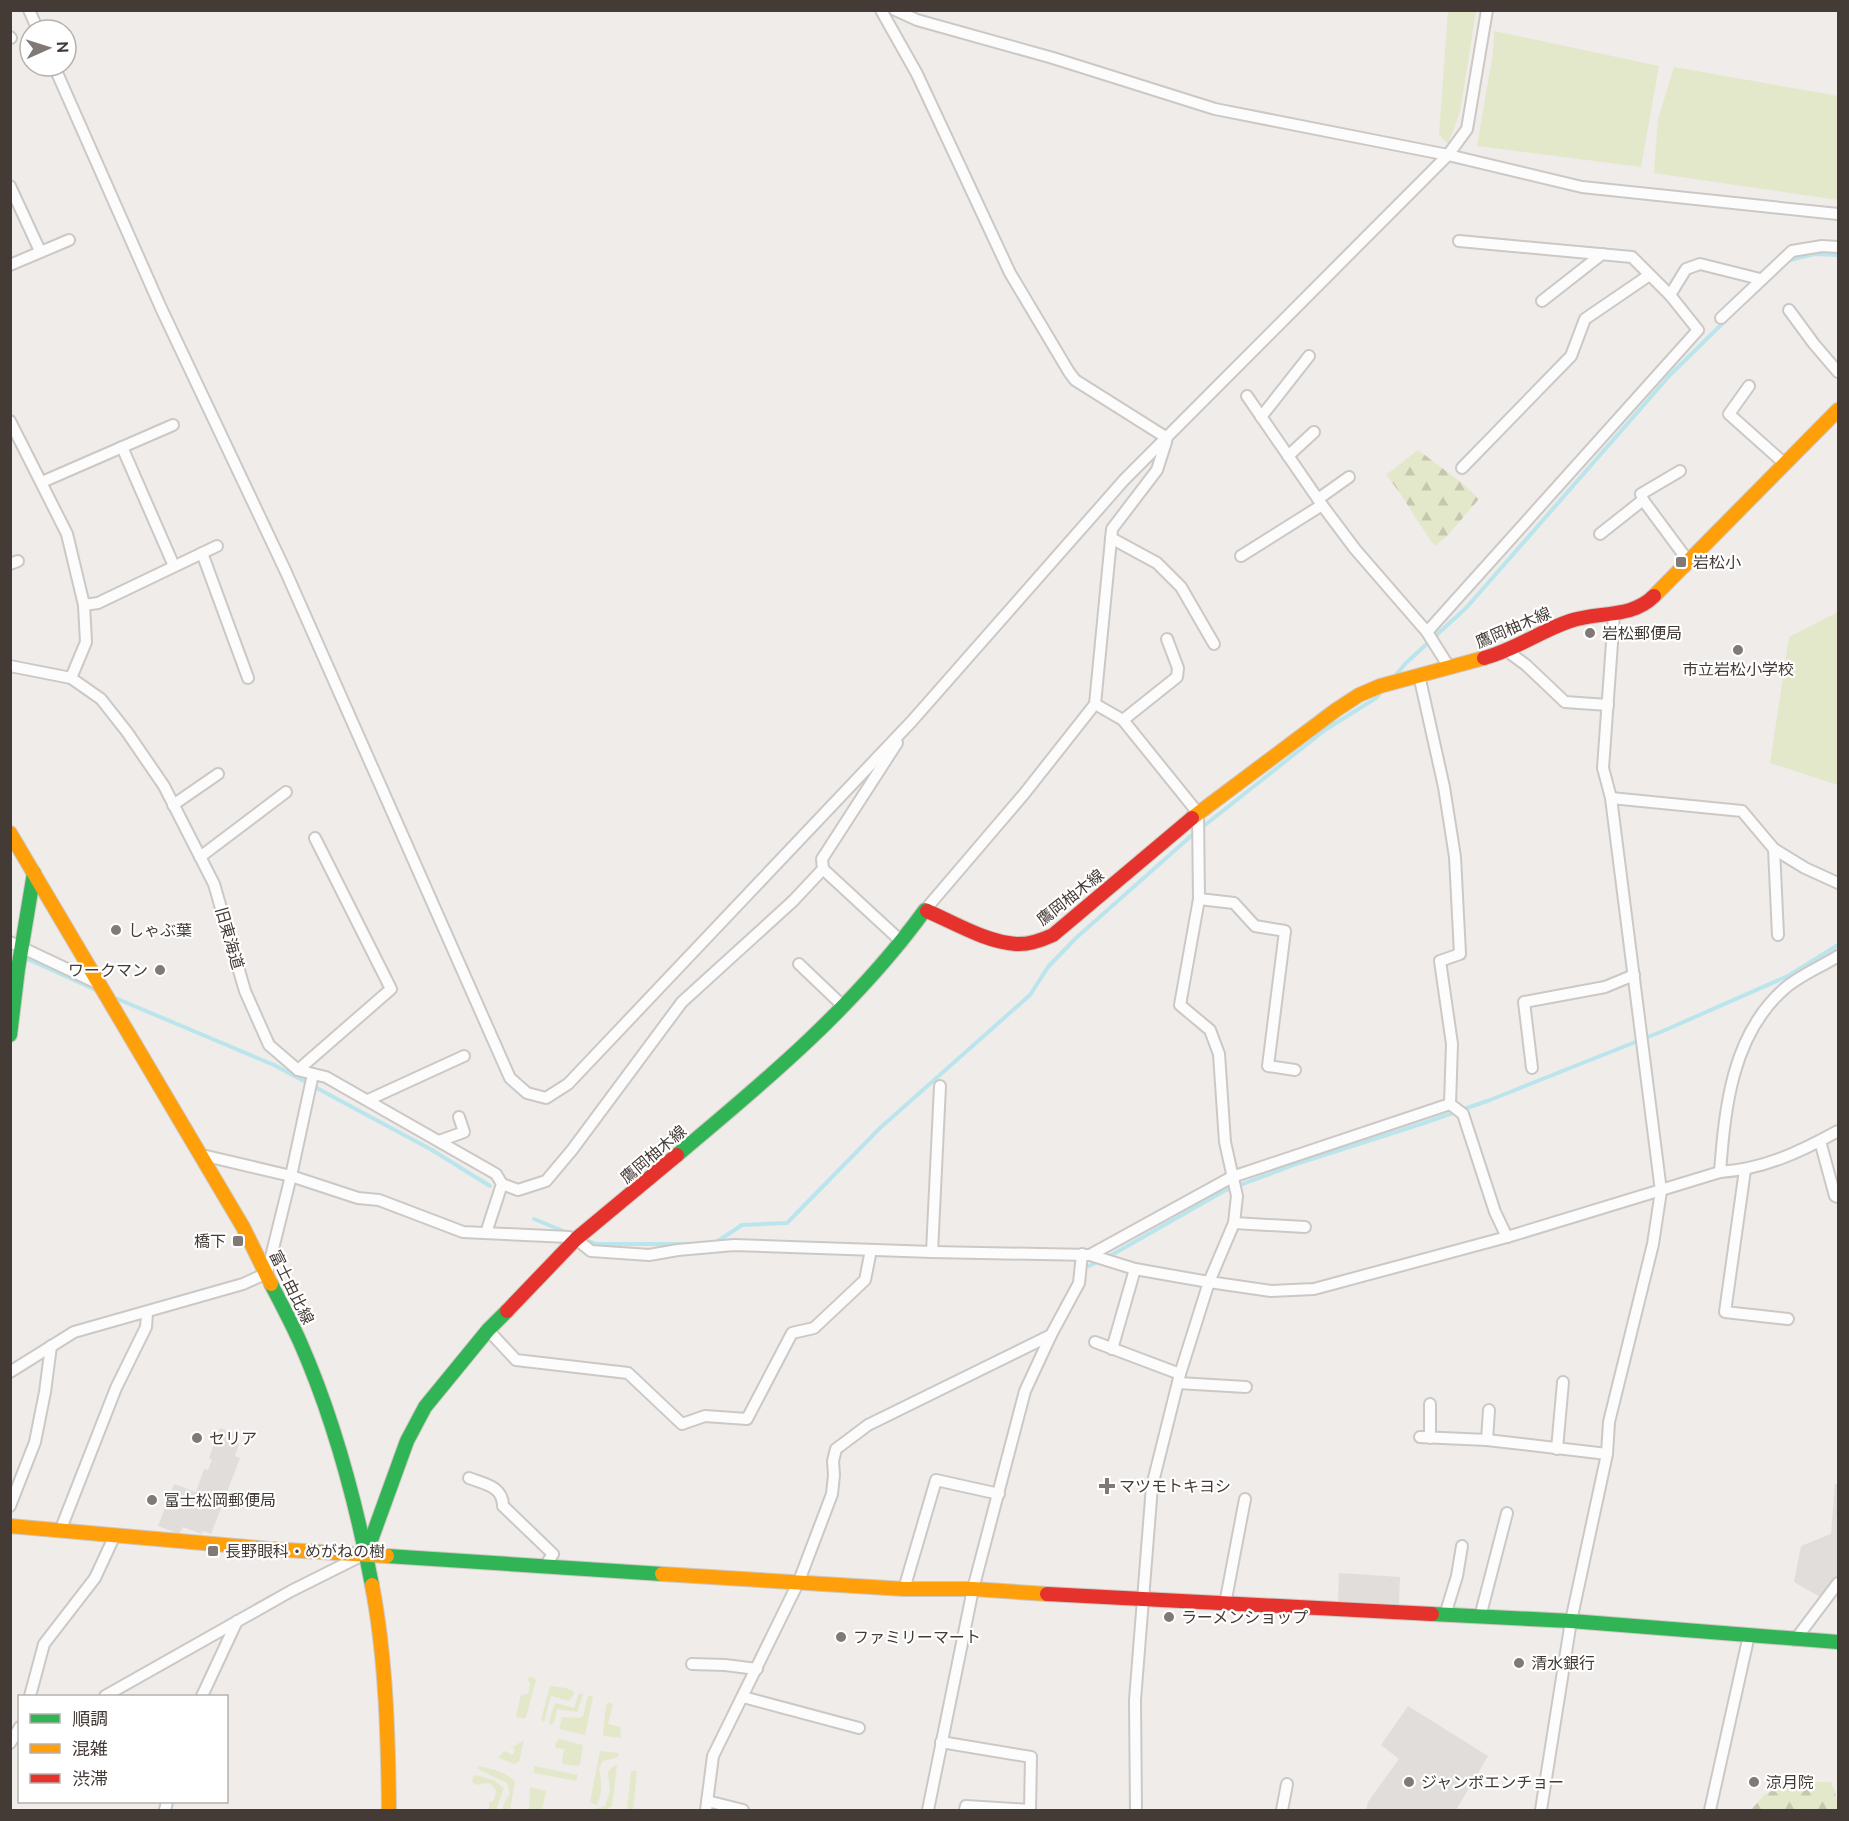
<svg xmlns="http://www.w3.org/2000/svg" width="1849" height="1821" font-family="Ubuntu,'Noto Sans JP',sans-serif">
<defs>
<pattern id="forest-firs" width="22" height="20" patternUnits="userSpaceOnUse" patternTransform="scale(1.5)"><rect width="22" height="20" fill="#e4e8ca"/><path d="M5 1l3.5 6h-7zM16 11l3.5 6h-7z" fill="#c5c8ae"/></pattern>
</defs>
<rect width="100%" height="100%" fill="#efece9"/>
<g fill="#e4e8ca">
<polygon points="1448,11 1476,11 1460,112 1448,144 1439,135"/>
<polygon points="1494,31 1659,66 1641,167 1477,146 1493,53"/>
<polygon points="1674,67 1838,96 1838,200 1654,173 1658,119"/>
<polygon points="1838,612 1838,785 1770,763 1789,637"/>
<polygon points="532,1677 536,1680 526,1717 523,1719 516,1716 521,1695 528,1694 530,1684 527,1678"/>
<polygon points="550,1686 566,1688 573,1691 574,1694 569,1701 551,1696 544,1722 541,1720"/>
<polygon points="582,1693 583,1695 577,1712 557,1709 554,1723 550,1725 549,1722 555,1703 574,1708 578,1695"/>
<polygon points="588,1695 593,1697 585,1735 559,1729 562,1717 579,1718 583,1716"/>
<polygon points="609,1702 613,1705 608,1724 620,1727 621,1738 603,1736 606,1705"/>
<polygon points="559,1739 583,1745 580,1764 578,1766 563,1764 562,1761 564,1749 556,1748 555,1744"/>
<polygon points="524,1740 519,1762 513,1764 498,1757 505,1751 512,1755 515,1751 513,1747"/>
<path d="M600 1751 619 1753 618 1757 603 1761 599 1768C601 1781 604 1794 596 1805L590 1802Z"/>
<polygon points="617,1765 612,1806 605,1810 592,1810 605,1806 610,1791 608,1772 611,1768"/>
<path d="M479 1766C492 1769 507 1772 515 1782L510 1810H503V1806L510 1793 507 1783 479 1770 477 1768Z"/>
<polygon points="534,1766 578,1775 576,1781 534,1773"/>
<polygon points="631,1771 637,1771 633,1810 627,1810"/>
<path d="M476 1775 493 1780 504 1788 496 1810H489V1803L494 1800 496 1791C491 1781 486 1783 477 1785L472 1782 473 1776Z"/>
<polygon points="530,1787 546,1791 542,1810 529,1810"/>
</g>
<g fill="url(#forest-firs)">
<path d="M1418 450 1462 483 1479 499 1448 535 1435 546C1417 523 1405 497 1386 475Z"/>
<polygon points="1811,1782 1831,1782 1835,1791 1838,1810 1751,1810 1764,1795 1785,1784 1798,1788"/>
</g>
<g fill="#e1ddda">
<polygon points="220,1428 235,1433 232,1441 239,1444 235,1456 240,1458 211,1534 203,1531 202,1534 183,1527 179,1534 158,1526 174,1484 196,1492 204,1469 208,1470 212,1460 209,1458"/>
<polygon points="1835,1484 1838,1484 1838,1576 1822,1598 1794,1582 1801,1546 1831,1534"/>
<polygon points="1339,1573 1400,1577 1399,1604 1338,1601"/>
<polygon points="1408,1706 1488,1756 1456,1810 1366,1810 1368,1802 1399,1759 1381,1745"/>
</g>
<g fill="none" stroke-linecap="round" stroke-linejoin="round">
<g stroke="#bbe5ec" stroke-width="4">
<polyline points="1786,261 1814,254 1838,255"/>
<polyline points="1394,677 1406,663 1467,607 1670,375 1725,321"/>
<polyline points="23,957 98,991"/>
<polyline points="113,997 274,1065 432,1150 490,1186"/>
<polyline points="534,1219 568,1233"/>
<polyline points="584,1239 596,1244 692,1244"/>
<polyline points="715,1243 742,1225 787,1223 880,1128 1030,995 1048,967 1076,938 1191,836 1325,730 1376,698 1381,692"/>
<polyline points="1108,1257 1224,1191 1296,1164 1424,1123 1490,1100 1663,1031 1788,976 1838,945"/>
<polyline points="1089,1266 1101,1260"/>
</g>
<defs>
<g id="street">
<polyline points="29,10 38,30"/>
<polyline points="881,10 917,74 1010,273 1069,372 1075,380 1167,438"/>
<polyline points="895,10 917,20 1053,58 1215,109 1448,155 1582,187 1838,214"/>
<polyline points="10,37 11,38"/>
<polyline points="54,66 161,308 285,570 510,1078 527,1093 546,1098 568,1084 912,721 1124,480 1448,155 1467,129 1487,10"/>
<polyline points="10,186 40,251"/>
<polyline points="10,265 69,240"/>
<polyline points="1670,295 1686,269 1700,264 1760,279"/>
<polyline points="1542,301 1602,254"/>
<polyline points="1789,310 1814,344 1838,372"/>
<polyline points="1721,318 1792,251 1822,246 1838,247"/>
<polyline points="1749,386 1729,414 1785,464"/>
<polyline points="1247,396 1322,505 1355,549 1427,632 1449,667"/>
<polyline points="1261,417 1309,356"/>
<polyline points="10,421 67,534 84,605 86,642 71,678"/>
<polyline points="122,447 174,566"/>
<polyline points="1288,456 1314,432"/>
<polyline points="1462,468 1571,356 1585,319 1648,276"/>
<polyline points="42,482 173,425"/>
<polyline points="1318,499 1349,477"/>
<polyline points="1643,500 1689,562"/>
<polyline points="1600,534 1643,500 1641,494 1680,471"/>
<polyline points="1111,538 1157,563 1181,587 1214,644"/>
<polyline points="202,553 248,678"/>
<polyline points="1241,556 1322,505"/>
<polyline points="10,564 18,561"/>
<polyline points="84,605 98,603 217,546"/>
<polyline points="1427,632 1698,330 1670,295 1632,257 1459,241"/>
<polyline points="1507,651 1526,665 1565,702 1608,705"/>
<polyline points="10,666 71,678 101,699 127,732 164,786 214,884 245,991 269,1045 298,1070 313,1074 291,1176 267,1273 243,1284 74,1332 10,1372"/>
<polyline points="1419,675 1444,787 1455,857 1460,954 1440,961 1452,1044 1450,1104 1463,1114 1495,1212 1507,1237"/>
<polyline points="1095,704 1123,720 1198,813 1199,899 1180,1005 1210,1030 1219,1054 1225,1142 1237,1196 1234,1223 1209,1282 1180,1374 1152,1486 1135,1700 1136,1810"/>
<polyline points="1123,720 1177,677 1178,668 1167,639"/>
<polyline points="897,743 822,859 823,869 902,942"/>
<polyline points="1611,798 1742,811 1774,849 1805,868 1838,883"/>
<polyline points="173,805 218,774"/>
<polyline points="1774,849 1778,935"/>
<polyline points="200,857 286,792"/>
<polyline points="1199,899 1234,903 1255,926 1285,931 1268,1066 1295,1070"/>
<polyline points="925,910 1024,794 1095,704 1112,529 1157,470 1166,442"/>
<polyline points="10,942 99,984"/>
<polyline points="799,964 843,1006"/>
<polyline points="1532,1068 1524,1002 1605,987 1634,975"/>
<polyline points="298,1070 391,989 315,838"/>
<polyline points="313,1074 326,1077 496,1174 502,1184 486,1233"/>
<polyline points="368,1100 464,1056"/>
<polyline points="439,1141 464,1132 459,1117"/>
<polyline points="1820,1141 1835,1196 1838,1197"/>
<path d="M202 1155 291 1176 358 1198 379 1200 463 1232 569 1237 576 1239 591 1251 649 1255 678 1250 734 1245 932 1252 1090 1255 1135 1269 1209 1282 1271 1291 1314 1289 1507 1237 1720 1172C1764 1169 1800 1152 1838 1131"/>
<polyline points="1745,1170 1725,1312 1788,1319"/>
<path d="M1720 1172C1725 1107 1732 1036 1783 990 1798 976 1821 967 1838 956"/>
<polyline points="502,1184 518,1190 546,1181 572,1150 682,1002 793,901 823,869"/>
<polyline points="1234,1223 1305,1227"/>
<polyline points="932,1252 940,1086"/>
<polyline points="1090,1255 1232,1177 1450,1104"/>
<polyline points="488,1330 516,1360 628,1373 682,1424 705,1416 747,1419 792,1333 814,1328 865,1280 871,1250"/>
<polyline points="1095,1342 1180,1374"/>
<polyline points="1112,1349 1135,1269"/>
<polyline points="1178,1383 1246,1387"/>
<polyline points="1430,1404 1430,1438"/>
<polyline points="1420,1437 1487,1440 1607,1454"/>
<polyline points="1487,1440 1489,1410"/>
<polyline points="1557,1449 1563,1382"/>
<path d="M469 1478C484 1484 503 1486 503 1506L553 1554 545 1566"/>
<polyline points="10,1506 35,1442 45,1392 51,1346"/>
<polyline points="60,1531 116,1388 146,1327 147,1313"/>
<polyline points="904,1589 936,1480 999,1494"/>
<polyline points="1225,1604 1245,1499"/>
<polyline points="1445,1615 1457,1576 1462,1546"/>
<polyline points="1480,1617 1507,1513"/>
<polyline points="1795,1640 1838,1583"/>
<polyline points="692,1664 725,1665 757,1669"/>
<polyline points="30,1696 44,1644 95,1578 115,1535"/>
<polyline points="105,1696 291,1591 361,1556"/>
<polyline points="202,1696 237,1621"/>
<polyline points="743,1697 859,1728"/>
<polyline points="941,1742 1031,1757 1030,1810"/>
<polyline points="10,1743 20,1727"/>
<polyline points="707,1801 743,1810"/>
<polyline points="165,1810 167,1802"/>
<polyline points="706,1810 713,1756 799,1581 832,1494 834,1475 833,1461 836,1449 868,1425 1051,1335"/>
<polyline points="928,1810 973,1589 1025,1391 1051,1335 1079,1283 1082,1254"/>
<polyline points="965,1810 966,1806 1030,1810"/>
<polyline points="1282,1810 1287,1784"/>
<polyline points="1541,1810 1571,1621 1607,1454 1609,1422 1653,1244 1661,1191 1611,798 1603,768 1614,615"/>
<polyline points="1710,1810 1749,1635"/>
</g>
<g id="fast">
<polyline points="10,1035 18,969 34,873"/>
<path d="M677 1155C767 1080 856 1005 925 910L927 911"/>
<path d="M271 1284C281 1303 291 1322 300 1342 334 1419 356 1502 372 1585"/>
<polyline points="366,1554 407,1441 425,1407 488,1330 507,1311"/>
<polyline points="387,1556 662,1574"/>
<polyline points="1432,1614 1571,1621 1838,1642"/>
</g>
<g id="slow">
<polyline points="1654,596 1838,410"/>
<polyline points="1192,818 1336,710 1359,695 1380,686 1484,658"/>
<polyline points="10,833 243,1227 271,1284"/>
<polyline points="10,1526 270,1549 387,1556"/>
<polyline points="662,1574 904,1589 973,1589 1047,1594"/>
<path d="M372 1585C386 1658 388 1735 389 1810"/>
</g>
<g id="jam">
<path d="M1484 658C1515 650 1540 631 1570 621 1598 611 1631 619 1654 596"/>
<path d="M927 911C955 923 986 942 1016 944 1029 945 1042 940 1053 935L1192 818"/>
<polyline points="507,1311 576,1239 677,1155"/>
<polyline points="1047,1594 1432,1614"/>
</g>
</defs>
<use href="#street" stroke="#ccc8c5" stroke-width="14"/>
<use href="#fast" stroke="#cfc8c2" stroke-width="16"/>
<use href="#slow" stroke="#cfc8c2" stroke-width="16"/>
<use href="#jam" stroke="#cfc8c2" stroke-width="16"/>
<use href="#street" stroke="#fdfcfc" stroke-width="10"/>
<use href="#fast" stroke="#30b455" stroke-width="14"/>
<use href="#slow" stroke="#ff9f0a" stroke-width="14"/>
<use href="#jam" stroke="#e5322d" stroke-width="14"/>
</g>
<g fill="#807975" stroke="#fff" stroke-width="2">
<rect x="1675" y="556" width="12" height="12" rx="3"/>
<circle cx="1590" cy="633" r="6"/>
<circle cx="1738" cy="650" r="6"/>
<circle cx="116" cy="930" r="6"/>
<circle cx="160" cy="970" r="6"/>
<rect x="232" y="1235" width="12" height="12" rx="3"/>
<circle cx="197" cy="1438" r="6"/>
<path d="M1104 1477h6v6h6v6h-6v6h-6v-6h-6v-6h6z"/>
<circle cx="152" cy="1500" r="6"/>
<rect x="207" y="1545" width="12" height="12" rx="3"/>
<circle cx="1169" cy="1617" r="6"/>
<circle cx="841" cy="1637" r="6"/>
<circle cx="1519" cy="1663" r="6"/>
<circle cx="1409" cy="1782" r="6"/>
<circle cx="1754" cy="1782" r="6"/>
</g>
<g text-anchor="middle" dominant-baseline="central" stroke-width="4.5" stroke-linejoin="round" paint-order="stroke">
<g font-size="16" fill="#453b36" stroke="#fff" text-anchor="start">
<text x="1693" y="562">岩松小</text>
<text x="1602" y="633">岩松郵便局</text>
<text x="1738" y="669" text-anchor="middle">市立岩松小学校</text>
<text x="128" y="930">しゃぶ葉</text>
<text x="148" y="970" text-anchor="end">ワークマン</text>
<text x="226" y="1241" text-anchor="end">橋下</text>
<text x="209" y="1438">セリア</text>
<text x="1119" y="1486">マツモトキヨシ</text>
<text x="164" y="1500">富士松岡郵便局</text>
<text x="225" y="1551">長野眼科・めがねの樹</text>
<text x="1181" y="1617">ラーメンショップ</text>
<text x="853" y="1637">ファミリーマート</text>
<text x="1531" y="1663">清水銀行</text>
<text x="1421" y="1782">ジャンボエンチョー</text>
<text x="1766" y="1782">涼月院</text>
</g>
<g font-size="16" fill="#453b36" stroke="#fff">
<text transform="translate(1513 627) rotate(-23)">鷹岡柚木線</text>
<text transform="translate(1070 897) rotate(-38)">鷹岡柚木線</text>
<text transform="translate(230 938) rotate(74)">旧東海道</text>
<text transform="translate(653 1154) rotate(-40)">鷹岡柚木線</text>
<text transform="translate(292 1287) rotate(64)">富士由比線</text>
</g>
</g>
<rect width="1849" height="1821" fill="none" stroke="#453b36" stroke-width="24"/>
<rect x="18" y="1695" width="210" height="108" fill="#ffffff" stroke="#b5b1af" stroke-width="1.5"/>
<rect x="30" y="1714" width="30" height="9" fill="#30b455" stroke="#b5b1af" stroke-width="1.5"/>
<text x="72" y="1725" font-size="18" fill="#453b36">順調</text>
<rect x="30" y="1744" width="30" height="9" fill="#ff9f0a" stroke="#b5b1af" stroke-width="1.5"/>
<text x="72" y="1755" font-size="18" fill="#453b36">混雑</text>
<rect x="30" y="1774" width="30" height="9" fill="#e5322d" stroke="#b5b1af" stroke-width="1.5"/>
<text x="72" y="1785" font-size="18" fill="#453b36">渋滞</text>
<g transform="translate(48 48) rotate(87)"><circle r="28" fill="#ffffff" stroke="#b5b1af" stroke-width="1.5"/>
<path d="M0-4.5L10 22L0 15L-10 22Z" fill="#807975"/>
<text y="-9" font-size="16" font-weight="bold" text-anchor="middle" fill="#453b36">N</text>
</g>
</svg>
